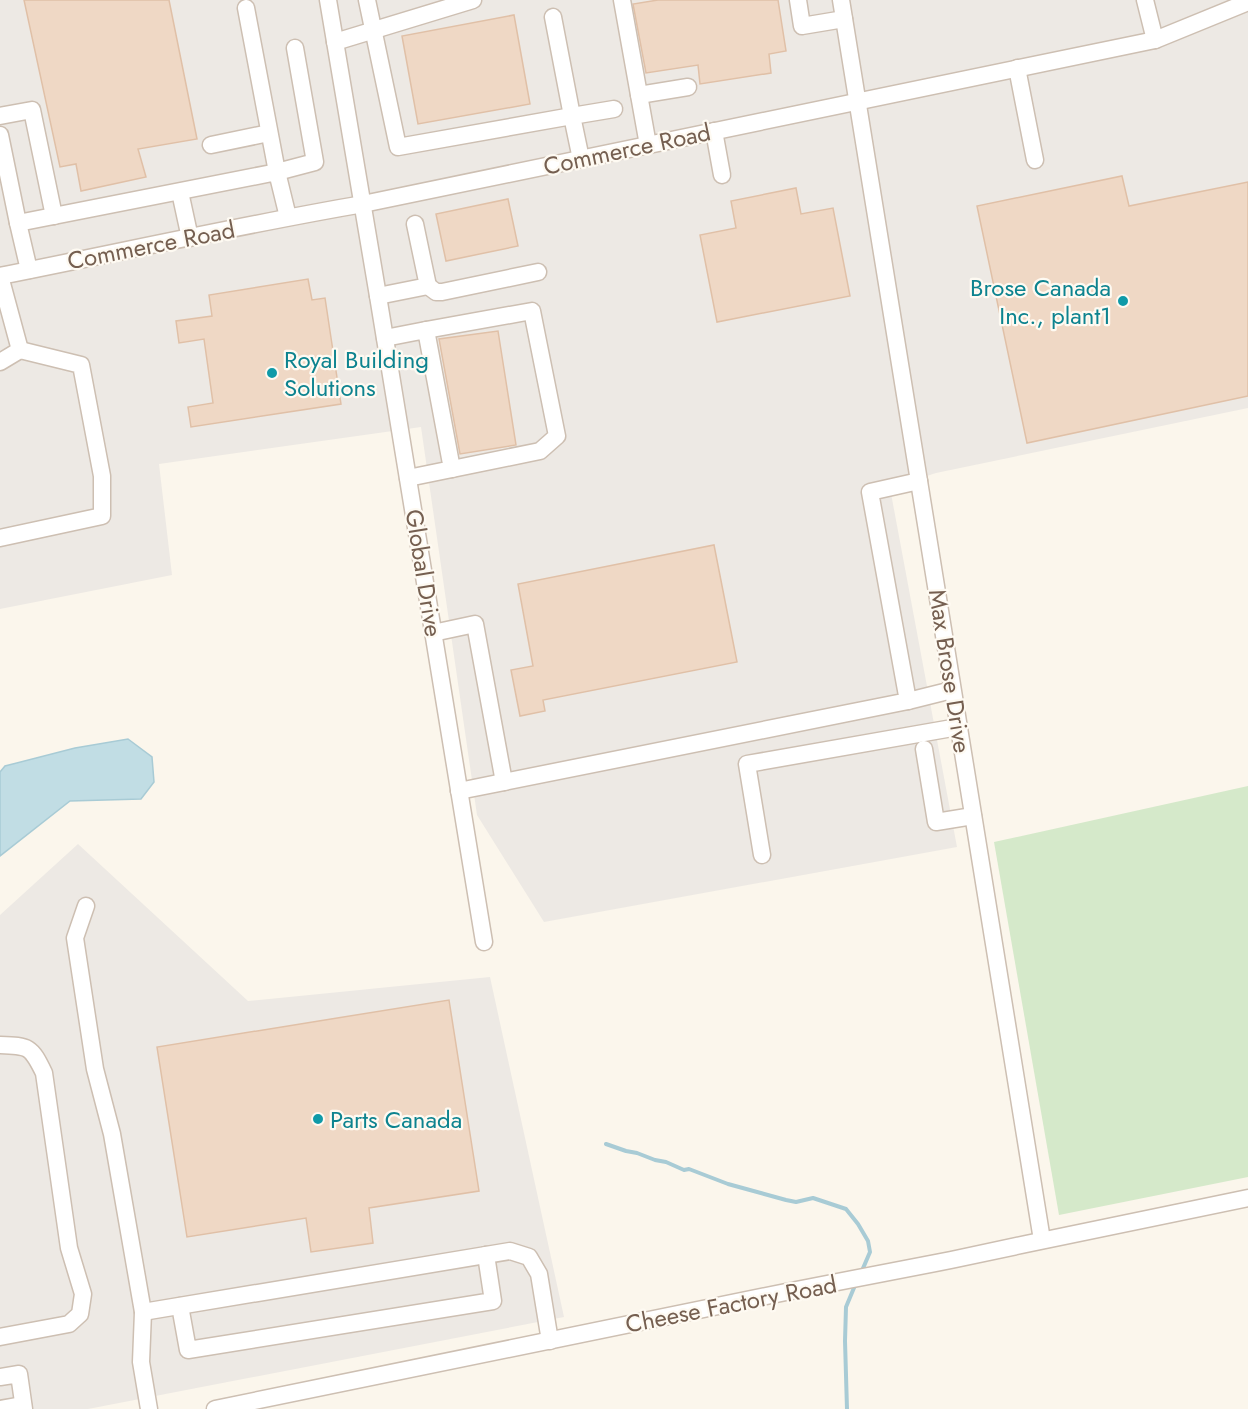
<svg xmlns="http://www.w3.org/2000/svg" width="1248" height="1409" font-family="Jost,sans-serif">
<rect width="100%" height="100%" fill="#fbf6ec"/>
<g fill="#ede9e4">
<polygon points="0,0 1248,0 1248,408 936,473 890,488 957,847 544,922 477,815 421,427 159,464 172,575 0,609"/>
<polygon points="78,844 248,1001 490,977 564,1317 88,1409 0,1409 0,915"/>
</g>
<polygon fill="#d5e9ca" points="1248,786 1248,1177 1059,1215 994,842"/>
<polygon fill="#c1dde4" stroke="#a8cbd5" stroke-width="1.5" points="128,739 152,757 154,782 141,799 70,801 0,856 0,772 5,766 75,748"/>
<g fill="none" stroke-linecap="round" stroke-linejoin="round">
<g stroke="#a8cbd5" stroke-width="4">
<polyline points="606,1144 626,1151 637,1153 655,1160 666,1162 684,1170 689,1169 728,1184 786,1200 796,1202 813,1198 846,1209 858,1224 868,1241 870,1252 861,1273"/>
<polyline points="847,1409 845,1341 846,1307 856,1283"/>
</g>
</g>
<g fill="#efd8c5" stroke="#e0c0a7" stroke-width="1.5">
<polygon points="24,0 169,0 197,139 138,149 146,177 81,191 76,164 60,167"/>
<polygon points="658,0 778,0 786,51 769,54 771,73 700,84 698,65 646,73 633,4"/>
<polygon points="514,15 530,104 418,124 402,36"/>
<polygon points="1122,176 1129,206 1248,182 1248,396 1027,443 977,206"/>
<polygon points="796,188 801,214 833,208 850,296 717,322 700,235 736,228 731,201"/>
<polygon points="508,199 518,246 446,261 436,214"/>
<polygon points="308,279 312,300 325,298 341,404 191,427 188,407 213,403 204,339 179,343 176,321 212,316 209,295"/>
<polygon points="498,331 516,445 460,454 439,339"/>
<polygon points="714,545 737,662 543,700 545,711 520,716 511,670 533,666 518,584"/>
<polygon points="449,1000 479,1191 369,1208 373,1243 311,1252 306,1218 187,1237 157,1047"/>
</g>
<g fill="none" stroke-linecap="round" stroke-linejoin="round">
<defs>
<g id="minor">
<polyline points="328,0 378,296 484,942"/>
<polyline points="367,0 398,147 572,116 553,17"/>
<polyline points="622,0 648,145"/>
<polyline points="798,0 802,26 844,19"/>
<polyline points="841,0 1042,1240"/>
<polyline points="1145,0 1155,40"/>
<polyline points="246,8 277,172 315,162 295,48"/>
<polyline points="335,42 473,0"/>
<polyline points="1017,68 1035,160"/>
<polyline points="639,95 688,87"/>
<polyline points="0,116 32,110 54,216"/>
<polyline points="714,131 722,175"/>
<polyline points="0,135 18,223"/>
<polyline points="211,145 269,133"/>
<polyline points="581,159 572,116 614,109"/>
<polyline points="180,192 190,238"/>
<polyline points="29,270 18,223 277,172 288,217"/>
<path d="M0 276C121 252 241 225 363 204L1155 40 1248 2"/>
<polyline points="0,276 20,350"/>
<polyline points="428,286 436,292 442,292 538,272"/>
<polyline points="378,296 428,286 415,224"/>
<polyline points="426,330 532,311 557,436 540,451 452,469"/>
<polyline points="385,338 426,330 452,469 408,478"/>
<polyline points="0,362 20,350 81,365 102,476 102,516 0,538"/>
<polyline points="433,633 475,624 504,782"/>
<polyline points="908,701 952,690"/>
<polyline points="924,749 936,822 973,816"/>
<polyline points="459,791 908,701 870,492 919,481"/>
<polyline points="762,855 747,764 958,727"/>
<polyline points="86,906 75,938 95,1069 112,1134 143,1312 141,1362 149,1409"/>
<path d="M0 1045C29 1046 31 1046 44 1073L69 1248 83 1294 80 1314 69 1324 0 1337"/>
<polyline points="180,1306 188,1350 493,1301 486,1255"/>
<polyline points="143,1312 510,1251 529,1257 539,1274 550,1341"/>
<polyline points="0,1377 19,1374 24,1409"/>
<polyline points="0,1409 23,1405"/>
<polyline points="215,1409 786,1292 951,1260 1026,1244 1248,1198"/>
</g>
</defs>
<use href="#minor" stroke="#cdbfb2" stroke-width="19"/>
<use href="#minor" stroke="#fff" stroke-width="16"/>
</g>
<g fill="#0f9aa8" stroke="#fefaf2" stroke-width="2">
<circle cx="1123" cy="301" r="6"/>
<circle cx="272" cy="373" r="6"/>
<circle cx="318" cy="1119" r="6"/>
</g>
<g text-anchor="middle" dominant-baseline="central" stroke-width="4.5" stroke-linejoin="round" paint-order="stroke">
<g font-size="24" fill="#755f50" stroke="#fefaf2">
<text transform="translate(627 149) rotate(-12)">Commerce Road</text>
<text transform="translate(151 245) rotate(-11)">Commerce Road</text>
<text transform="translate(424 573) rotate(81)">Global Drive</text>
<text transform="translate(950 671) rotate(81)">Max Brose Drive</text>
<text transform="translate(731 1304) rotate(-11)">Cheese Factory Road</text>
</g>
<g font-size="24" fill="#0d838f" stroke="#fefaf2" text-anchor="start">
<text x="1111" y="287" text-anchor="end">Brose Canada<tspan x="1111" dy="28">Inc., plant1</tspan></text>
<text x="284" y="359">Royal Building<tspan x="284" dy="28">Solutions</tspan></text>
<text x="330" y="1119">Parts Canada</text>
</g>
</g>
</svg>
